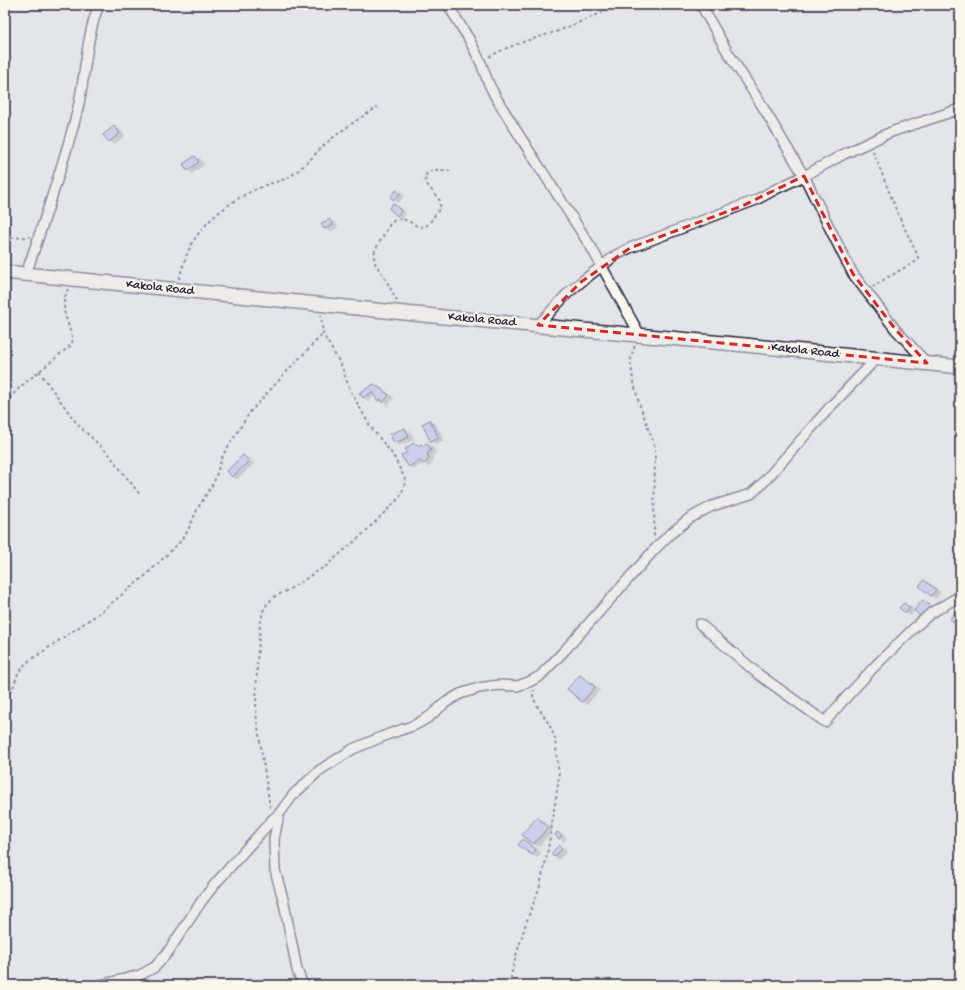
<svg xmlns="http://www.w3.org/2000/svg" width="965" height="990" font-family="'Gochi Hand',sans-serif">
<defs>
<filter id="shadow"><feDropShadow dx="4.5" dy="2.5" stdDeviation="0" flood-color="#0004"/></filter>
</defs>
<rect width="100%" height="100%" fill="#e4e4eb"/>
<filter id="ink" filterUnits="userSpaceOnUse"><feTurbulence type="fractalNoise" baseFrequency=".025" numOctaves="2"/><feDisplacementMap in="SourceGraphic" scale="8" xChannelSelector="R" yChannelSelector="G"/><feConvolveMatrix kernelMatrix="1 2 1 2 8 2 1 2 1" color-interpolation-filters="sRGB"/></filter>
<g filter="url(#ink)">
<g fill="#b0b8e9" stroke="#22223b" filter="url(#shadow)">
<polygon points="114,126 120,133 109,142 103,135"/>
<polygon points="195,156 199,162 187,171 183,164"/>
<polygon points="396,190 400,193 394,200 390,197"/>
<polygon points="393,203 401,211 397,216 389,208"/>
<polygon points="330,219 333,225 324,229 321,223"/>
<polygon points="374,384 389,395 383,403 381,399 378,401 372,392 363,398 359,393"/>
<polygon points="430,420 439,438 431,442 422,424"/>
<polygon points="405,428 409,437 394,443 390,434"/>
<polygon points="413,443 415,445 417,444 418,446 421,444 423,446 427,443 431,450 427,453 429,458 424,464 419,460 409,467 401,456 407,452 405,449"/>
<polygon points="243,455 249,461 232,477 227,471"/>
<polygon points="924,580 936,590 931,596 919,586"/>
<polygon points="923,600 930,606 920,616 914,610"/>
<polygon points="904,603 910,608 906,613 899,608"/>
<polygon points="960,605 960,627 950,619"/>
<polygon points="580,675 595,687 582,702 567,689"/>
<polygon points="537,817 548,827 534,844 522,835"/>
<polygon points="557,832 562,835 559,839 555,835"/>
<polygon points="523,839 536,850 532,855 518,845"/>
<polygon points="559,845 562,849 554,857 551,854"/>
</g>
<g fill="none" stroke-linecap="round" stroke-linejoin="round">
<defs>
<g id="street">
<polyline points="448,5 469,39 481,63 488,82 495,96 519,135 591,247 640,335"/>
<polyline points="701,5 727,51 761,104 804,176 844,257 853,274 866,291 896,330 927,363"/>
<path d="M26 274C44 221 63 167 77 112 86 77 85 39 99 5"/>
<polyline points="538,325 567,294 581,282 616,255 630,248 756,200 776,189 804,176 844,154 891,132 960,109"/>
<polyline points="700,624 758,674 825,722 841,703 876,665 914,628 931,613 960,596"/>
<polyline points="100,985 140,975 155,967 168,952 201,902 215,884 272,820 279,814"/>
<polyline points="303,985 297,970 284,903 275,870 274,839 279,814 293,795 320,770 353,749 389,734 415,725 429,717 445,703 460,694 479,688 499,685 517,686 529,682 540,676 566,649 654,550 669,535 690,518 712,506 751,494 762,484 831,406 877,358"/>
</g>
<polyline id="secondary" points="5,272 444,317 745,345 960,367"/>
</defs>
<use href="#street" stroke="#22223b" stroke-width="12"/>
<use href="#secondary" stroke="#22223b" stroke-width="16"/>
<g stroke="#22223b" stroke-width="2" stroke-dasharray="3 3" stroke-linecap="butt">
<path d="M489 57C511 44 534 39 558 31 579 23 600 13 621 5"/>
<polyline points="873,151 897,212 917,254 918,258 915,262 888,277 873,287"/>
<polyline points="5,238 30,237"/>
<path d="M179 279C183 266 186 254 193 242 205 221 231 201 252 191 259 188 265 185 272 183 278 181 284 180 289 177 305 167 316 152 330 140 345 128 361 117 378 107"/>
<path d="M397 301 386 280 375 263 374 257 375 250 390 224C405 209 416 234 427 225 430 223 433 218 435 215 439 210 441 207 440 201L426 183C421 166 442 170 451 171"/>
<polyline points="635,346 633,350 631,359 631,366 633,379 639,403 655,447 654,537"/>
<polyline points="39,371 77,424 108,453 141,496"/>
<polyline points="5,403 20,387 70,346 73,340 64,311 64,299 68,289"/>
<polyline points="5,696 12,690 18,674 26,663 98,614 145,576 178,544 187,532 198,508 214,482 223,455 250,412 291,367 323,334"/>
<polyline points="270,808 256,714 257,664 260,625 263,611 267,604 274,597 288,590 326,566 363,534 400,497 406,481 393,455 370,426 350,390 341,365 323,334 321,315"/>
<polyline points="511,985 511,976 516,956 526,923 539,889 547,855 551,831 559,777 557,758 555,738 549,724 536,704 533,696 534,690"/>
<polyline points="950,985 960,963"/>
</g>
<use href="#street" stroke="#fbf7ec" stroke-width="9"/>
<use href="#secondary" stroke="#fbf7ec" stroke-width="13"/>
</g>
</g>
<path d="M0 0H965V990H0ZM804 176 853 274 896 330 927 363 538 325 581 282 630 248 742 206Z" fill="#e4e4eb" fill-opacity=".55" fill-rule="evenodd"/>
<path fill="none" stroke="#d62828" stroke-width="3" stroke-dasharray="8 5" stroke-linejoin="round" d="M804 176 853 274 896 330 927 363 538 325 581 282 630 248 742 206Z"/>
<g text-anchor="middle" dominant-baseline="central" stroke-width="4" stroke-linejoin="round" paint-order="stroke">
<g font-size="13" fill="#22223b" stroke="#fbf7ec">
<text transform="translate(160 288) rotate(6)">Kakola Road</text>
<text transform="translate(482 320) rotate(5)">Kakola Road</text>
<text transform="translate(805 351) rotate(6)">Kakola Road</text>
</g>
</g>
<rect width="965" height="990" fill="none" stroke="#fbf7ec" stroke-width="20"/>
<rect x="10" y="10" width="945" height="970" fill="none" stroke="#22223b" stroke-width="1.5" filter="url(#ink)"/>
</svg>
